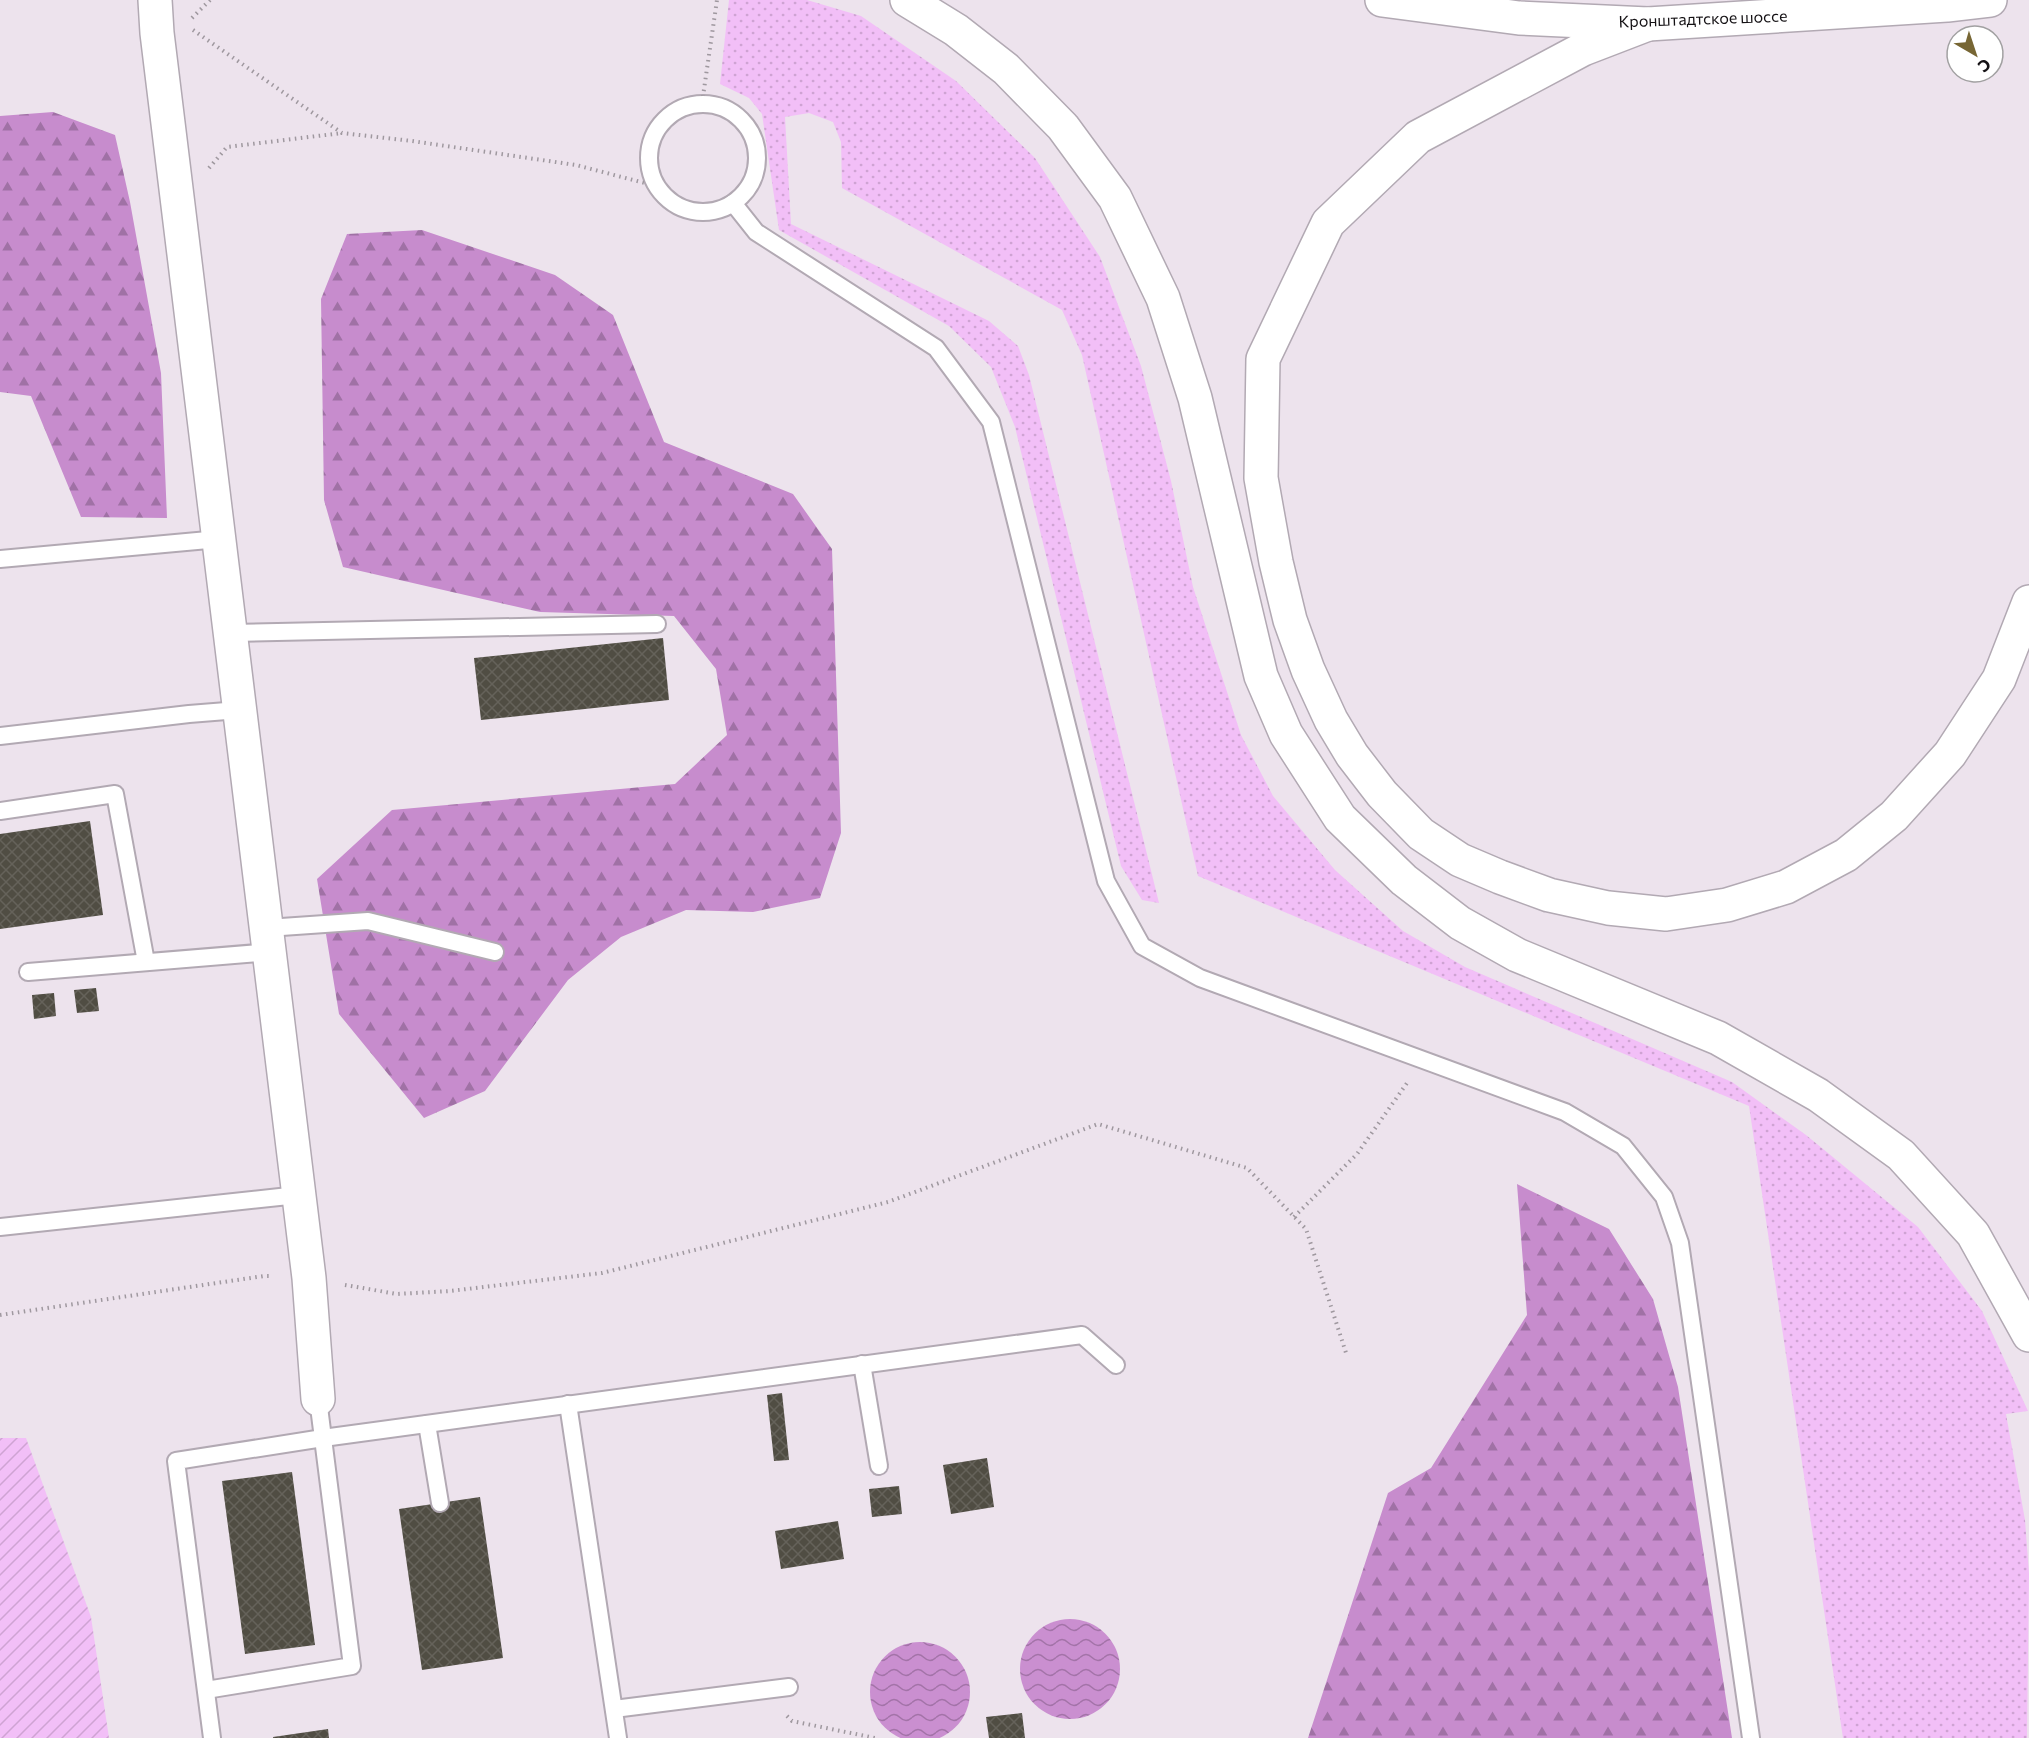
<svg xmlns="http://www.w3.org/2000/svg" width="2029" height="1738" font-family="Commissioner,sans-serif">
<defs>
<pattern id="grass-dots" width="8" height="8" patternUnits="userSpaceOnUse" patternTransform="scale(1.5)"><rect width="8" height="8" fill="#f2bff7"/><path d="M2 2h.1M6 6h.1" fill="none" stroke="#cfa3d3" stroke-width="1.8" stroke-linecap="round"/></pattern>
<pattern id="forest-firs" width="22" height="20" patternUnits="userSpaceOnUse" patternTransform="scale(1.5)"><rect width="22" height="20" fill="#c78ccd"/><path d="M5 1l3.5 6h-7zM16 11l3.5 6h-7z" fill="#a071a5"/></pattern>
<pattern id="garden-furrows" width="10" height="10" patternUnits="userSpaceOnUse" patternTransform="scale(1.5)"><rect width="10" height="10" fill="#f2bff7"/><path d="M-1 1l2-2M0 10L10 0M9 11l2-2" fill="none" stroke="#cfa3d3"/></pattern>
<pattern id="water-waves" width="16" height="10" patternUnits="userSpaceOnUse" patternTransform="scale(1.5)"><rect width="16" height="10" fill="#ca8fd0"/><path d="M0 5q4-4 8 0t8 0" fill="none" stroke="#a373a8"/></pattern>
<pattern id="building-cross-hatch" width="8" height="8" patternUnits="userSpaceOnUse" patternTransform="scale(1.5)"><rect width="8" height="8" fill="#504d43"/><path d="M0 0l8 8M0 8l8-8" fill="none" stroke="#65625a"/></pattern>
</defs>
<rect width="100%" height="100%" fill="#ede3ed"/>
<polygon fill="url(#grass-dots)" points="729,0 807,0 861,16 956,81 1035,158 1100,257 1141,366 1171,481 1193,587 1241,735 1273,796 1335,870 1403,931 1465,967 1732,1082 1806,1135 1918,1227 1982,1311 2028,1411 2006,1414 2025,1520 2029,1574 2027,1738 1843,1738 1749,1106 1198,876 1082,355 1062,310 842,188 841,142 833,122 809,113 785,117 791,224 989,321 1018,346 1029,375 1159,903 1142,900 1121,866 1015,427 991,367 949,326 779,230 762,114 749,98 720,84"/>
<g fill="url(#forest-firs)">
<polygon points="53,112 115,135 130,202 161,373 167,518 81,517 31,396 0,392 0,116"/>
<polygon points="422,230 555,275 613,315 664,442 793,494 832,549 841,833 820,898 753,912 686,910 621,937 568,980 485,1091 424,1118 339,1014 317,879 392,810 675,784 727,735 716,669 674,616 540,612 343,567 324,500 321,299 347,234"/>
<polygon points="1517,1184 1609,1229 1653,1299 1678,1387 1732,1738 1308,1738 1388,1493 1431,1468 1527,1315"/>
</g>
<polygon fill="url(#garden-furrows)" points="0,1438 26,1438 91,1617 109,1738 0,1738"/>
<g fill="url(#water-waves)">
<circle cx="1070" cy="1669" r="50"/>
<circle cx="920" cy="1692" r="50"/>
</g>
<g fill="url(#building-cross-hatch)">
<polygon points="663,638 669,700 481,720 474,658"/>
<polygon points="90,821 103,915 0,929 0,834"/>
<polygon points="96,988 99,1011 77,1013 74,990"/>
<polygon points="54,993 56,1016 34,1019 32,995"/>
<polygon points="782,1393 789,1460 774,1461 767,1395"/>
<polygon points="987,1458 994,1507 951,1514 943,1465"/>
<polygon points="292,1472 315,1645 245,1654 222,1481"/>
<polygon points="899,1486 902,1514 872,1517 869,1489"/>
<polygon points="480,1497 503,1658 422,1670 399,1509"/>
<polygon points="838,1521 844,1559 781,1569 775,1531"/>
<polygon points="1022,1713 1025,1738 989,1738 986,1717"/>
<polygon points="328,1729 329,1738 273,1738 273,1737"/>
</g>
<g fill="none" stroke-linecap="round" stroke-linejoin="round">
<defs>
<g id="lane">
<circle cx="703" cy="158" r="54"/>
<polyline points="733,203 756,232 936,348 991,422 1106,881 1142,946 1200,978 1565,1112 1623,1146 1664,1197 1680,1243 1751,1738"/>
<polyline points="0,559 219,539"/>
<polyline points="230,633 657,624"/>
<polyline points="0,736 189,714 239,710"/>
<polyline points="0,811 115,794 146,962"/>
<polyline points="267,928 368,921 495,952"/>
<polyline points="28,972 270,952"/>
<polyline points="0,1227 298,1195"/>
<polyline points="862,1364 879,1466"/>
<polyline points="568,1404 618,1738"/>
<polyline points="427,1424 440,1503"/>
<polyline points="206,1690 352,1666 318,1399"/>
<polyline points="614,1709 789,1687"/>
<polyline points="212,1738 176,1461 323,1438 1082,1335 1116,1365"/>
</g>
<polyline id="street" points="155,0 157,33 309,1278 318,1399"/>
<g id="secondary">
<polyline points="907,0 956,30 1006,69 1063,127 1115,198 1163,298 1195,398 1261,676 1286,734 1340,818 1404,880 1460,923 1517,955 1718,1038 1818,1095 1901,1155 1973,1234 2029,1335"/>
<polyline points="1382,0 1519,18 1648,24 1947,5 1990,0"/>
<polyline points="1648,24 1583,49 1418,137 1328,223 1263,359 1261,478 1276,562 1290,620 1308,670 1331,720 1352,755 1382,794 1421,834 1460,860 1500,877 1549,895 1608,908 1666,914 1727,905 1786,887 1846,855 1894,816 1950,754 1999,679 2029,602"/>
</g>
</defs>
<use href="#lane" stroke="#b2a9b3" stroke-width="20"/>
<use href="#street" stroke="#b2a9b3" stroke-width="36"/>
<use href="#secondary" stroke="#b2a9b3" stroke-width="36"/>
<g stroke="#9f989f" stroke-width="4" stroke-dasharray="1.5 4.5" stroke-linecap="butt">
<polyline points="192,18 210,0"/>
<polyline points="193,30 342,133 412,141 576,165 656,186"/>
<polyline points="702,103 717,0"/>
<polyline points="209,168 227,147 342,133"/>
<polyline points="1294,1217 1357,1154 1407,1083"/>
<polyline points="345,1285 397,1294 450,1291 602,1273 888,1202 1098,1124 1247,1168 1306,1229 1347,1356"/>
<polyline points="0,1315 264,1276 272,1276"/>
<polyline points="787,1716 792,1721 875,1738"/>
</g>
<use href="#lane" stroke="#fff" stroke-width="16"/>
<use href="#street" stroke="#fff" stroke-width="33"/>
<use href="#secondary" stroke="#fff" stroke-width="33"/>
</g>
<g text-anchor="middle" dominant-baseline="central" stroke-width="6" stroke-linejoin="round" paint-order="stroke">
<g font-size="16" fill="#141114" stroke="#fff">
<text transform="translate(1703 18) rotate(-2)">Кронштадтское шоссе</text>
</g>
</g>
<g transform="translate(1975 54) rotate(141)"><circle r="28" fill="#ffffff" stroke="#a1a0a1" stroke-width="1.5"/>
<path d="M0-4.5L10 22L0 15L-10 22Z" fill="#776634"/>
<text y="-9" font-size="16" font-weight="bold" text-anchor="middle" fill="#141114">С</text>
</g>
</svg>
